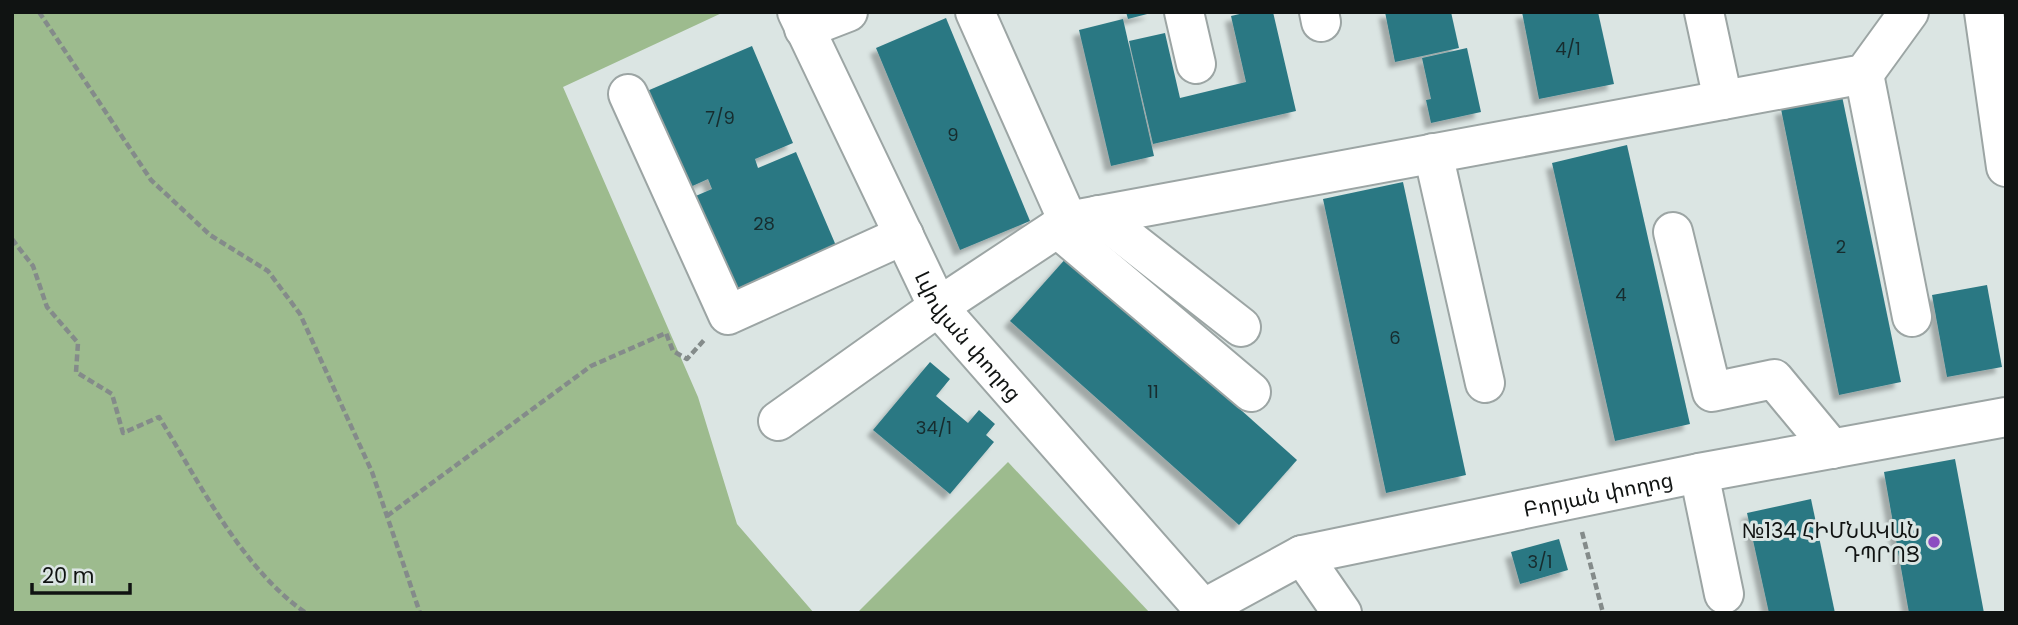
<svg xmlns="http://www.w3.org/2000/svg" width="2018" height="625" font-family="Poppins,'Noto Sans Armenian',sans-serif">
<defs>
<filter id="shadow"><feDropShadow dx="-6" dy="6" stdDeviation="2" flood-color="#0004"/></filter>
</defs>
<rect width="100%" height="100%" fill="#dbe5e3"/>
<g fill="#9dbb8e">
<polygon points="12,12 724,12 563,87 698,397 737,524 814,613 12,613"/>
<polygon points="1008,462 1150,613 857,613"/>
</g>
<g fill="#2c7883" filter="url(#shadow)">
<polygon points="1126,12 1151,12 1151,13 1128,19"/>
<polygon points="1248,12 1273,12 1296,111 1153,144 1129,41 1165,33 1180,98 1246,82 1231,16"/>
<polygon points="1385,12 1451,12 1459,48 1395,62"/>
<polygon points="1522,12 1598,12 1614,84 1539,99"/>
<polygon points="946,18 1030,221 960,250 876,48"/>
<polygon points="1123,19 1154,156 1111,166 1079,30"/>
<polygon points="752,46 793,143 755,159 758,168 796,152 837,248 731,294 691,198 712,189 708,179 688,188 647,91"/>
<polygon points="1467,48 1481,112 1431,123 1426,100 1431,99 1422,58"/>
<polygon points="1842,96 1901,382 1839,395 1781,109"/>
<polygon points="1627,145 1690,424 1615,441 1552,163"/>
<polygon points="1403,182 1466,475 1386,493 1323,199"/>
<polygon points="1068,256 1297,460 1239,525 1010,321"/>
<polygon points="1987,285 2002,367 1947,377 1932,295"/>
<polygon points="930,362 950,379 936,396 968,423 979,410 995,424 986,435 994,442 950,494 873,430"/>
<polygon points="1955,459 1984,613 1909,613 1884,472"/>
<polygon points="1811,499 1835,613 1769,613 1747,513"/>
<polygon points="1559,539 1568,570 1520,584 1511,552"/>
</g>
<g fill="none" stroke-linecap="round" stroke-linejoin="round">
<defs>
<g id="minor">
<path id="s1" d="M797 12 938 307 1207 613"/>
<polyline points="975,12 1068,221"/>
<polyline points="1184,12 1196,64"/>
<polyline points="1319,12 1321,22"/>
<polyline points="1704,12 1723,100"/>
<polyline points="1984,12 2006,167"/>
<polyline points="804,29 848,12"/>
<polyline points="1864,74 1912,317"/>
<polyline points="628,94 728,315 904,235"/>
<polyline points="1433,153 1485,383"/>
<polyline points="1098,215 1241,327"/>
<polyline points="1057,228 1251,392"/>
<polyline points="1673,232 1712,392 1774,379 1832,449"/>
<polyline points="778,421 938,307 1068,221 1864,74 1909,12"/>
<polyline points="1699,473 1724,594"/>
<polyline points="1302,555 1342,613"/>
<path id="s2" d="M1203 609 1302 555 1699 473 2006 417"/>
</g>
</defs>
<use href="#minor" stroke="#9ca5a4" stroke-width="42"/>
<g stroke="#848b8a" stroke-width="4.5" stroke-dasharray="7 3.5" stroke-linecap="butt">
<polyline points="39,12 151,180 210,235 268,271 300,314 372,472 420,613"/>
<path d="M12 239 33 266 47 307 78 343 76 372 112 394 123 433 159 417C199 482 242 569 306 613"/>
<polyline points="387,516 591,366 666,333 673,351 687,359 705,339"/>
<polyline points="1582,532 1603,613"/>
</g>
<use href="#minor" stroke="#fff" stroke-width="38"/>
</g>
<circle fill="#8b4cc1" stroke="#dbe5e3" stroke-width="2.5" cx="1934" cy="542" r="7"/>
<g text-anchor="middle" dominant-baseline="central" stroke-width="6" stroke-linejoin="round" paint-order="stroke">
<g font-size="18" fill="#172c2e">
<text x="1568" y="48">4/1</text>
<text x="720" y="117">7/9</text>
<text x="953" y="134">9</text>
<text x="764" y="223">28</text>
<text x="1841" y="246">2</text>
<text x="1621" y="294">4</text>
<text x="1395" y="337">6</text>
<text x="1153" y="391">11</text>
<text x="934" y="427">34/1</text>
<text x="1540" y="561">3/1</text>
</g>
<g font-size="21" fill="#101312" stroke="#dbe5e3">
<text stroke="none"><textPath href="#s1" startOffset="368">Լվովյան փողոց</textPath></text>
<text stroke="none"><textPath href="#s2" startOffset="415">Բորյան փողոց</textPath></text>
</g>
<g font-size="21" fill="#101312" stroke="#dbe5e3" text-anchor="end">
<text x="1920" y="530">№134 ՀԻՄՆԱԿԱՆ<tspan x="1920" dy="24">ԴՊՐՈՑ</tspan></text>
</g>
</g>
<rect width="2018" height="625" fill="none" stroke="#101312" stroke-width="28"/>
<path d="M32 583v10h98v-10" fill="none" stroke="#101312" stroke-width="3.5"/>
<text x="42" y="583" font-size="21" fill="#101312" stroke="#dbe5e3" stroke-width="5" paint-order="stroke">20 m</text>
</svg>
